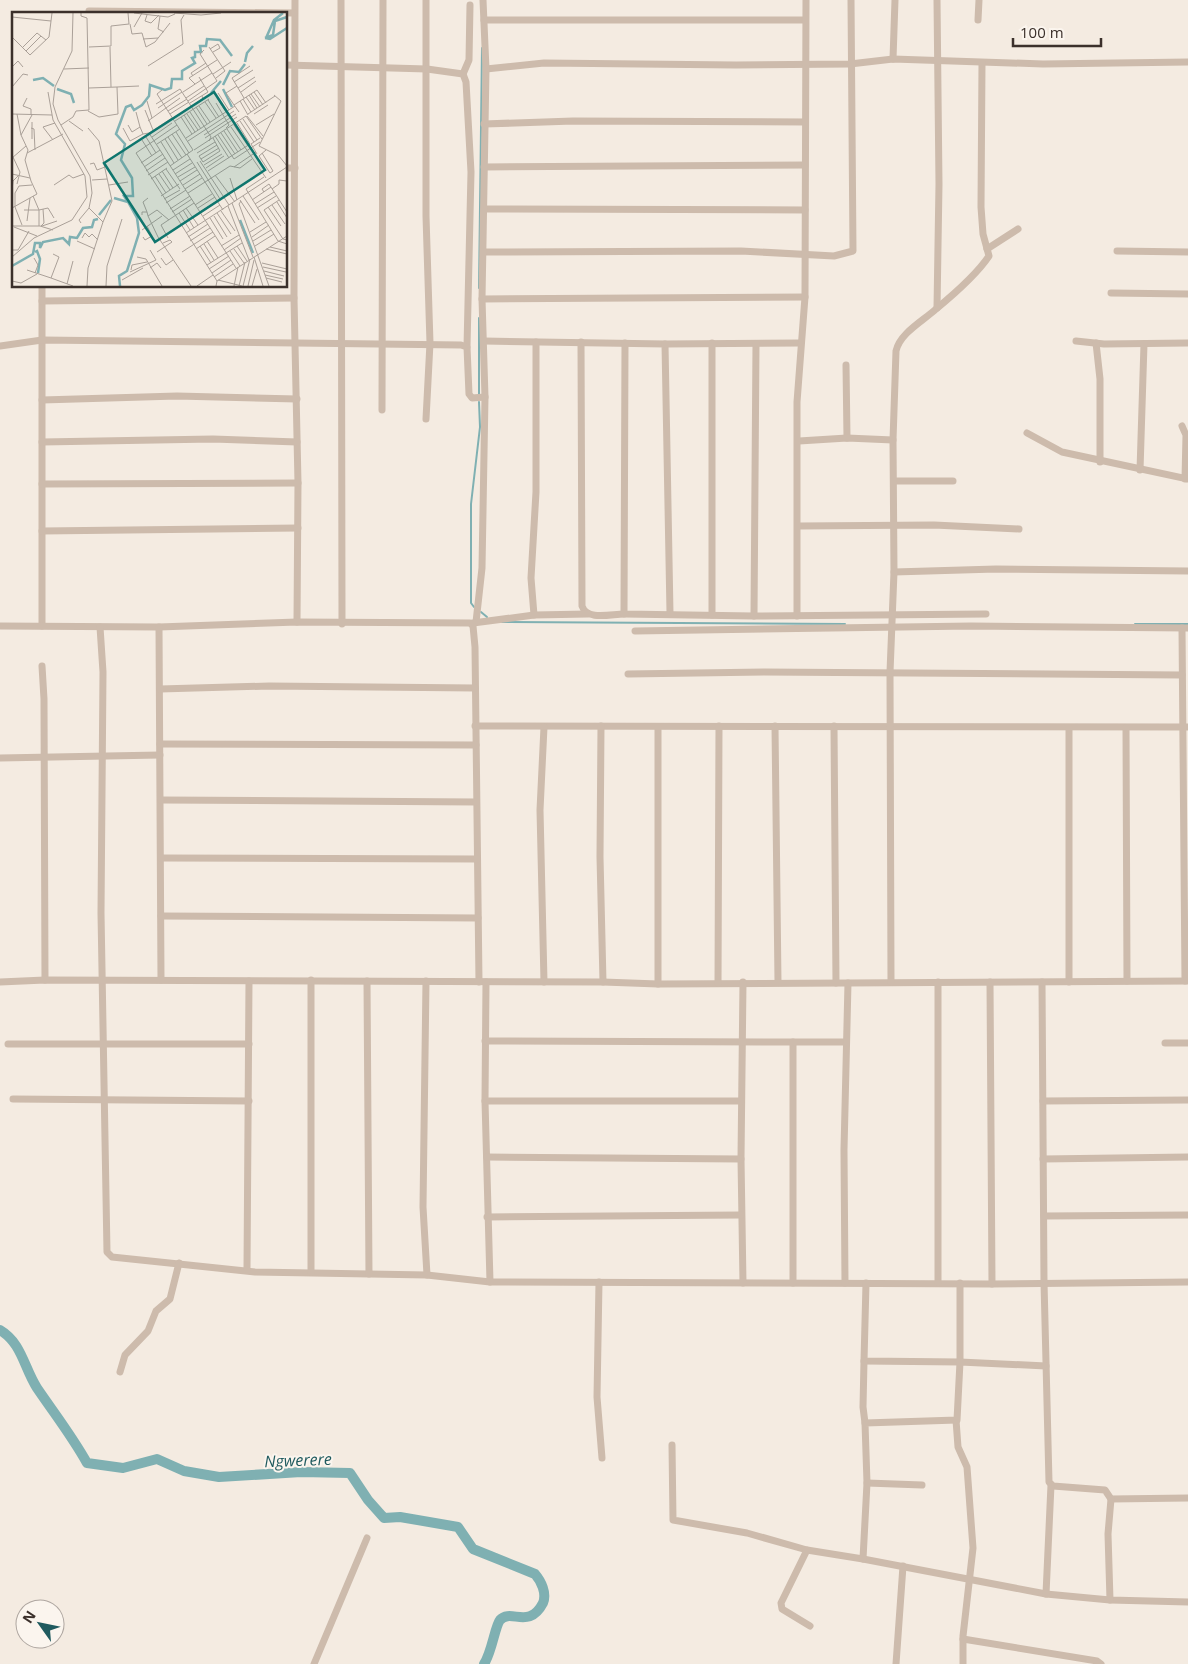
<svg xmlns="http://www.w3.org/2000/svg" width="1188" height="1664" font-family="'Open Sans',sans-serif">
<rect width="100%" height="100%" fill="#f4ebe1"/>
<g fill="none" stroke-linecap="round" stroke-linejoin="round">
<g stroke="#7fb0b2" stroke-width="2">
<polyline points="479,288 482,48"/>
<polyline points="479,395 479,318"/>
<polyline points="474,607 471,603 471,504 480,427 479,402"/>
<polyline points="481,612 487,617"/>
<polyline points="502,622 845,624"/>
<polyline points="1135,624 1188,624"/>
</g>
<path stroke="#7fb0b2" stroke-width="10" d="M0 1330C22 1343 24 1368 37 1388 54 1413 72 1436 87 1463L123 1468 157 1459 184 1471 219 1477 301 1472 350 1473 368 1500 384 1518 400 1517 458 1527 473 1549 535 1574C541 1581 547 1593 543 1603 529 1630 511 1608 500 1620 495 1626 492 1652 484 1664"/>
<g stroke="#cdbbac" stroke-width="7">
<polyline points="295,0 294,298 298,483 297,622"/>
<polyline points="341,0 342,624"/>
<polyline points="426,0 426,216 430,343 426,419"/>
<polyline points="937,0 939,184 937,308"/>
<polyline points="89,11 294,13"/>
<polyline points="484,20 805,20"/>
<polyline points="978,20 979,0"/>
<polyline points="893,59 895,0"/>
<polyline points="286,65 427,69 463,74 466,82 471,172 467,347"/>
<polyline points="486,69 544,63 736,65 850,64 893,59 1043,64 1188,62"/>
<polyline points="463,74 469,60 470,5"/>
<polyline points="484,124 573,121 805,122"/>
<polyline points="484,167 805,165"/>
<polyline points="286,168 295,168"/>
<polyline points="485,209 805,210"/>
<polyline points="987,249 1018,229"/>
<polyline points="1117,251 1188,252"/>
<polyline points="484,252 741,251 834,256 853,251 851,0"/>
<polyline points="42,286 42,626"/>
<polyline points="1111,293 1188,294"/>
<polyline points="482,299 805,297"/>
<polyline points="42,301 294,298"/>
<polyline points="484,341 665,344 670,613"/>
<polyline points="1076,341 1104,344 1188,343"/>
<path d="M581 342 582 606C587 621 611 614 624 614"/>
<polyline points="625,343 624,614 754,616 986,614"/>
<polyline points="1096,343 1100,379 1100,462"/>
<polyline points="665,344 800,343"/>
<polyline points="0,346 42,340 461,345 467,347 469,394 472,398 485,397"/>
<polyline points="846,365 847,438"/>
<polyline points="42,400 177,396 297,399"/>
<polyline points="382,410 383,0"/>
<polyline points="1182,426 1186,435 1185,479"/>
<polyline points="1027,433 1062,452 1188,479"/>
<polyline points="799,441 847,438 893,440"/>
<polyline points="42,442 213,439 297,442"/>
<polyline points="1140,470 1144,344"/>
<polyline points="895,481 953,481"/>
<polyline points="42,484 298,483"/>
<polyline points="799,526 934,525 1019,529"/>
<polyline points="42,531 298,528"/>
<polyline points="894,572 996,569 1188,571"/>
<polyline points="534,615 531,578 536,492 536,342"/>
<polyline points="712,615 712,343"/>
<polyline points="754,616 756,344"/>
<polyline points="797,616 797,402 805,297 806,0"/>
<polyline points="476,622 482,568 485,397 482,299 486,69 483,0"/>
<polyline points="473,623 534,615 588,614"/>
<polyline points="0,626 159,627 297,622 470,623 473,626 475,647 479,982"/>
<polyline points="100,627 103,672 101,913 107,1252 112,1257 255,1272 427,1275 490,1282 992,1284 1188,1282"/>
<polyline points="159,627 161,980"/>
<polyline points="1182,628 1185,981"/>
<polyline points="635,631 971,626 1188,628"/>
<polyline points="42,666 44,699 45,980"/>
<polyline points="628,674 764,672 1182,675"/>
<polyline points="160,689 269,686 475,688"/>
<polyline points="475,726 1188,727"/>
<polyline points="601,726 600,857 603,982"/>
<polyline points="775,726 778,982"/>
<polyline points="834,726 836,983"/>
<polyline points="544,727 540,810 544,982"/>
<polyline points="1069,728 1069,982"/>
<polyline points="1126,728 1127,981"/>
<polyline points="160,744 476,745"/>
<polyline points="0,758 160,755"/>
<polyline points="161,800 476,802"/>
<polyline points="161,858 477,859"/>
<polyline points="161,916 478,918"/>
<polyline points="367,981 369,1274"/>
<polyline points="426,981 423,1207 427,1275"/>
<polyline points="0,982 45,980 603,982 658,984 1188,981"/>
<polyline points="486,982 485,1101 490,1282"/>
<polyline points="743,982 741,1159 743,1283"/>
<path d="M891 982 890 672 894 572 893 440 896 351C900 333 923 321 936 309 953 295 977 274 989 256L983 234 981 207 982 63"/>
<polyline points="990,982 992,1284"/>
<polyline points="1042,982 1044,1282 1049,1482 1053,1486 1105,1490 1111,1499 1188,1498"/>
<polyline points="718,983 719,726"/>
<polyline points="658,984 658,727"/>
<polyline points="485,1041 793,1042"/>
<polyline points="1165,1043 1188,1043"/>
<polyline points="8,1044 249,1044"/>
<polyline points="13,1099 249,1101"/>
<polyline points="485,1101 741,1101"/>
<polyline points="1043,1101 1188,1100"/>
<polyline points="487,1157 741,1159"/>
<polyline points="1043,1159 1188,1157"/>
<polyline points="1044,1216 1188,1215"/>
<polyline points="487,1217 741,1215"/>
<polyline points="247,1269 249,981"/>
<polyline points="311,1272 311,980"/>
<polyline points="599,1282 597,1397 602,1458"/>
<polyline points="938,1282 938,982"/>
<polyline points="793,1283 793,1042 846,1042"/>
<polyline points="845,1283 844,1150 848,983"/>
<polyline points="866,1283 864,1361 960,1362 960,1283"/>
<polyline points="864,1361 863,1407 865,1423"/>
<polyline points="120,1372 125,1355 148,1331 156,1311 170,1299 179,1263"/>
<polyline points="956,1420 958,1447 967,1467 973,1548 963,1636 963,1664"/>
<polyline points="672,1445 673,1520 747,1533 807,1550"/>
<polyline points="867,1483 922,1485"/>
<polyline points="863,1559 1046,1594 1110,1600 1188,1602"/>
<polyline points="1046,1594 1051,1485"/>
<polyline points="1110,1600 1108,1534 1111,1499"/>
<polyline points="810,1626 782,1609 781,1603 807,1550 863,1559 867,1483 865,1423 957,1420 960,1362 1046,1366"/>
<polyline points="963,1639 1097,1661 1101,1664"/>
<polyline points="314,1664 367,1538"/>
<polyline points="896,1664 903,1566"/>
</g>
</g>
<g text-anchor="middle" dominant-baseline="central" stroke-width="4" stroke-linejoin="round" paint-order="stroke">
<g font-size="16" font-style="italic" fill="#1f5a5e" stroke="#fbf5ee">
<text transform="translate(298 1460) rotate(-2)">Ngwerere</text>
</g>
</g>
<g transform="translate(12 12)">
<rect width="275" height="275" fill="#f4ebe1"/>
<path fill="none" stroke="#7fb0b2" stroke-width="2.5" d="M253 26 258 27 275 16M253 26 261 23 263 9 275 5M254 26 262 8 271 1M233 50 235 41 241 34M21 68 31 66 42 74M211 73 218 59 227 60 233 52M45 77 59 82 62 91M211 77 220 95M199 81 209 69M102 186 116 190 125 206 127 221 115 259 107 264 108 274M116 190 112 184H121L120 166 109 148 113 132 104 122 114 95 119 93 122 98 130 93 137 84 138 73 153 78 159 76 160 67H170V59L183 51 180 46 183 45V40H189L188 34H194L195 27 208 28 220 44M87 203 99 188M228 208 241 241M23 240 25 239 28 247 26 261M0 254 21 242 23 231H28V236L31 230 51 226 57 232 58 225 65 226 71 216 80 215 82 208 86 207"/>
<path fill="none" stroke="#aaa098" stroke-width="1" d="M61 1 60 39 43 75 41 92 46 108 78 164 80 181 77 196 91 210 76 256 75 274M122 1 156 5 163 2M162 1 189 3 209 1M135 3 133 9 139 11 147 3M148 4 146 17 152 20M0 5 39 9M118 12 120 22 130 21 134 35 143 30 158 11M122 15 130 1M0 25 18 43 37 25 40 1M131 27 146 26M11 35 25 21 34 28M77 35 99 34V14L117 12 116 1M98 35 99 75M197 35 213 59 204 66M198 37 206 32 208 36 201 40M14 39 29 24M136 54 171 32 169 8 172 3M0 55 6 49 11 55M52 57 77 56M201 62 219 50M181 64 179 61 194 51M222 70 241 58M183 72 177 66 205 48M0 75 11 62 16 63M105 75 127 74M226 76 243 65M150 78 145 82 181 138 158 154M171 80 200 61M229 80 244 69M242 80 251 93M206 81 217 98M239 82 248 95M237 83 245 96M262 83 269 89 247 134 267 144 275 154M234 85 243 98M15 86 11 94 19 97V102M174 86 192 74M205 86 214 100M232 86 220 66 238 54M231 87 239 100M196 88 207 105M135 89 140 106M176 89 205 69 188 42 192 38M228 89 236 103M193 90 204 106M178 91 196 80 187 65M204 91 217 113 214 116M144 92 168 77 199 125 197 129M222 93 214 81 225 74M187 94 198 110M184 95 195 112M146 96 170 80M154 96 168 86M133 98 141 118M76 99 87 105 106 102 105 75 77 76M156 99 175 87M124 100 128 115M178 100 189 117M227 100 222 93 245 78 254 91M0 102 40 103M5 102 9 123M158 102 177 90M175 102 186 118M236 102 263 84M242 102 256 93M172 103 183 120M235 104 251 124M169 105 180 122M160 106 137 121 224 256M161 107 191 87 190 84M231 107 245 128M57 109 71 119M136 109 154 96M163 109 197 87M228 109 242 130M49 113 61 105 64 99 77 98 75 6 69 4V1M116 113 120 120 128 115 131 122 137 121M165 113 124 141 205 269 204 274M222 113 236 134M244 113 262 102M219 115 254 166M19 116 22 117 23 138M76 116 87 129 100 189 91 210M111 116 118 129 131 122M215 117 229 138M212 119 226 140M164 120 177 141M209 121 223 142M160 122 174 143M192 123 224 102M206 123 222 147 248 130M203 124 217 146M134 125 144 141M140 125 160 111M156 125 170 146M174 126 223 94M193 126 225 105M20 127V110M153 127 166 148M41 128 31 115 43 111M130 128 140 144M176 129 222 99M149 130 162 151M145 132 168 117M182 138 234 104 250 127M254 138 247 144 258 161 261 159M15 141 51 122M185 141 203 130M250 141 261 159M175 142 211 198M245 142 239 132 248 126M1 145 8 160 5 172M0 146 14 134M189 147 187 144 205 133M188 149 217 193M185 150 208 187M191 150 189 147 207 136M191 150 208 139 201 126M129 151 148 138M78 152 82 151 85 158 93 155M192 153 210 142M132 155 151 142M222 155 244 140M194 156 212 144M154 157 168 177M161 158 178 147M134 159 153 146M150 159 161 176M196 159 238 132 225 111M0 162 18 166M147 162 158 178M163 162 180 151M136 163 156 150M203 163 223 190M143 164 154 181M166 165 183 155M252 165 234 177 266 229 275 232M218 166 225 188M139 167 155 156M80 168 95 167M168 169 185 158M42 173 57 163 61 166 72 162M97 173 116 170M171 173 188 162M173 177 190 166M260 177 267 172V168L275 169M0 179 1 169 6 164M252 180 250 177 257 172 275 200M176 181 218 154 228 156 240 147M21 184 27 198V214M149 184 167 172M231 184 247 208M152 187 168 178M228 188 243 211M240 188 259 175M229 189 227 192 253 263M265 190 275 206M154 191 174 178M220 191 241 245M243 192 262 180M183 193 200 182M260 193 273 212M216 194 237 248M3 195V181L7 174 20 173M3 195 10 213M256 195 269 214M0 196 25 182 19 169 13 148 16 138 9 123 20 103M174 196 186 213M186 196 203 185M245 196 264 184M158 197 178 184M12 198H27M27 198 36 196 42 206M171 198 182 216M252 198 271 227 275 228M252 198 267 188M209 199 223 219M135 200 131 190 136 186M160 200 180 187M188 200 205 189M167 201 178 218M205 201 219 222M130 203V200H135L136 204 145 198 157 208M136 204 146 225 179 274M191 204 208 193M202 204 215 225M198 206 211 227M15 209 18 186M69 211 67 208 77 196M0 214H28L41 218M29 214 32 211 31 197M30 214 45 209M2 215 25 224M130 218 150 204M238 220 254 210M174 221 275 155M131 225 133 228 140 224 135 214M176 225 196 212M240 225 257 213M70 226 73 221 77 225 80 222 86 228M156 226 149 213 182 191M65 229 83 237M178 229 198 216M195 229 206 246M241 229 259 218M192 232 202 248M188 234 199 251M209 234 227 223M225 234 235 249M243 234 262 222M258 235 275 239M184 237 203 224M222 237 232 251M254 237 275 242M0 238H6L17 219M212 238 229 226M218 239 228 254M145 240 160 230 158 228 151 231M170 240 201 220M214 241 230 231M41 242 47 245 39 266 61 274M0 245 22 226 60 208 75 185 73 164 41 108 36 80M125 245 134 247 150 274M242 245 251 274M22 246 26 253 23 261M149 246 154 253 161 248M250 251 275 257M195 253 214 241M251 255 274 260M138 256 145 251 149 256M197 257 217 244M15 258 39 266M119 258 120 253 135 250M252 259 272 264M118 260 144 248 138 238M200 261 219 248M202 265 221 252M254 266 270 270M110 268 131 256M206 268 230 274M0 269 9 271 25 262M205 269 275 224M55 272 61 249M94 274 95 254 110 207M185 274 201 263M222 274 226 255M227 274 233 250M231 274 238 247M236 274 242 248M240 274 245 257M257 274 253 263 271 267"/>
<path fill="#0f766e" fill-opacity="0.15" stroke="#0f766e" stroke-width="2.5" d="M202 80 253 158 143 230 92 151Z"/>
<rect width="275" height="275" fill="none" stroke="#3b302b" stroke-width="2.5"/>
</g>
<g transform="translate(40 1624) rotate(303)"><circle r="24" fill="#fbf5ee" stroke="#aea6a0"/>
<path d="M0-4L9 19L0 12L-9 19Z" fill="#1f5a5e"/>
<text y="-8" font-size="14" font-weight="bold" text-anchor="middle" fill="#3b302b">N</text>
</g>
<path d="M1013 38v8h88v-8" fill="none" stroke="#3b302b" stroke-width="2.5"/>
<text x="1020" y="38" font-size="15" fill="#3b302b" stroke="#fbf5ee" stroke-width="4" paint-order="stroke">100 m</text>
</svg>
